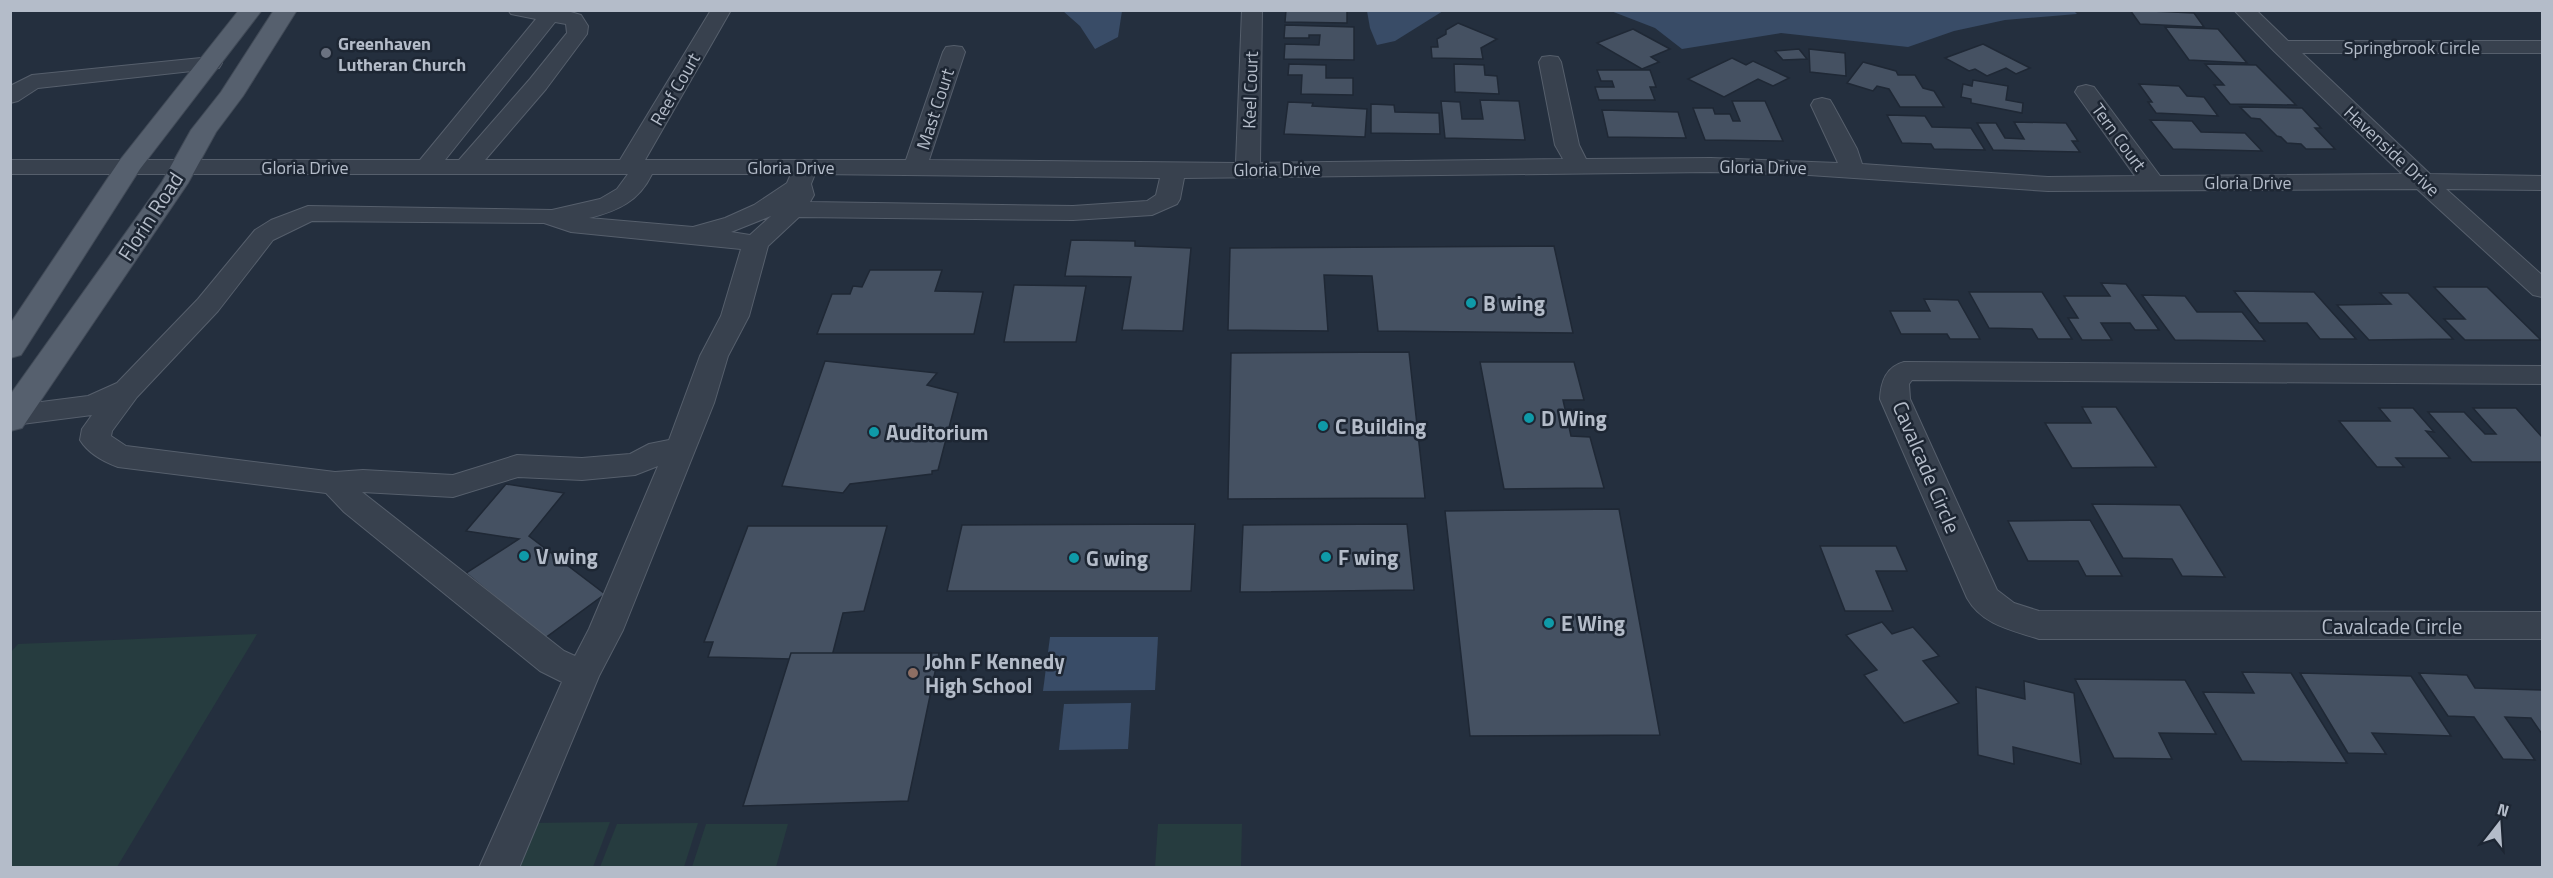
<svg xmlns="http://www.w3.org/2000/svg" width="2553" height="878" font-family="'Titillium Web',sans-serif">
<rect width="100%" height="100%" fill="#242f3e"/>
<g fill="#263c3f">
<polygon points="257,634 117,867 11,867 10,653 18,644"/>
<polygon points="610,822 593,867 509,868 529,823"/>
<polygon points="698,823 684,867 600,867 617,824"/>
<polygon points="706,824 788,824 776,867 692,867"/>
<polygon points="1158,824 1242,824 1241,867 1155,867"/>
</g>
<g fill="#394c67">
<polygon points="2073,10 2077,14 2005,20 1954,31 1908,47 1781,33 1682,49 1655,28 1611,11"/>
<polygon points="1063,11 1122,11 1118,37 1095,49 1080,26"/>
<polygon points="1367,11 1367,10 1443,11 1395,41 1377,45 1370,28"/>
<polygon points="1050,637 1158,637 1155,690 1043,691"/>
<polygon points="1131,703 1128,749 1059,750 1064,704"/>
</g>
<g fill="#455162" stroke="#1f2835" stroke-width="1.5">
<polygon points="1286,10 1347,10 1347,23 1285,22"/>
<polygon points="2130,10 2194,13 2204,27 2140,24"/>
<polygon points="1458,23 1497,39 1481,48 1483,59 1432,58 1431,47 1438,47 1437,39 1446,34 1446,30"/>
<polygon points="1285,25 1354,27 1354,60 1284,59 1285,44 1319,45 1320,35 1309,35 1309,38 1284,38"/>
<polygon points="2165,27 2218,29 2247,63 2189,60"/>
<polygon points="1633,29 1670,49 1651,57 1659,62 1642,69 1597,43"/>
<polygon points="1983,44 2030,68 2016,74 2006,68 1987,76 1975,69 1969,71 1945,58"/>
<polygon points="1799,49 1807,59 1783,60 1775,51"/>
<polygon points="1809,49 1845,53 1846,76 1810,72"/>
<polygon points="1732,58 1746,65 1753,61 1789,78 1773,86 1758,79 1724,97 1688,79"/>
<polygon points="1863,62 1896,71 1898,75 1915,75 1923,88 1934,91 1944,107 1900,107 1889,89 1877,86 1873,91 1847,83"/>
<polygon points="1289,64 1326,65 1326,78 1353,78 1353,95 1301,94 1302,75 1288,75"/>
<polygon points="1454,64 1484,65 1485,75 1497,76 1499,94 1455,92"/>
<polygon points="2205,64 2256,65 2296,105 2230,104 2214,85 2224,85"/>
<polygon points="1597,70 1650,70 1656,87 1650,87 1655,100 1599,100 1595,87 1614,87 1612,81 1601,81"/>
<polygon points="1973,80 2008,86 2006,100 2023,103 2022,113 1971,103 1971,99 1961,97 1963,84 1972,86"/>
<polygon points="2139,84 2179,86 2187,96 2204,97 2218,116 2156,113 2148,102 2152,102"/>
<polygon points="1480,100 1519,101 1525,140 1445,138 1441,101 1460,102 1462,119 1483,119"/>
<polygon points="1732,101 1765,101 1783,141 1705,140 1693,108 1713,108 1715,114 1730,114 1733,121 1740,121"/>
<polygon points="1288,102 1313,103 1312,106 1367,109 1365,137 1284,134"/>
<polygon points="1371,104 1394,105 1395,112 1439,113 1440,134 1371,133"/>
<polygon points="2240,107 2302,108 2321,128 2315,128 2335,149 2306,149 2301,144 2287,143 2281,137 2277,136 2260,119 2251,118"/>
<polygon points="1602,110 1678,112 1686,138 1608,137"/>
<polygon points="1887,115 1925,116 1932,127 1971,128 1985,150 1934,149 1931,144 1902,143"/>
<polygon points="2150,120 2192,121 2201,132 2245,133 2262,151 2173,149"/>
<polygon points="2014,122 2066,123 2078,141 2072,141 2080,152 1993,150 1977,123 1996,123 2005,138 2024,139"/>
<polygon points="1071,240 1135,241 1135,246 1191,248 1183,331 1122,330 1131,277 1065,276"/>
<polygon points="1554,246 1573,333 1378,331 1372,276 1324,275 1328,331 1228,330 1230,248"/>
<polygon points="870,270 942,270 935,291 983,292 974,334 817,334 832,294 850,294 853,286 862,287"/>
<polygon points="2101,283 2126,284 2159,330 2135,330 2130,323 2101,323 2112,340 2082,340 2068,318 2078,318 2064,296 2110,296"/>
<polygon points="1014,285 1086,286 1076,342 1004,342"/>
<polygon points="2434,287 2487,287 2541,340 2465,340 2444,319 2465,319"/>
<polygon points="2234,291 2314,292 2356,339 2320,339 2307,323 2259,323"/>
<polygon points="1969,292 2042,292 2072,339 2038,339 2032,329 1989,328"/>
<polygon points="2380,293 2408,293 2453,339 2369,340 2337,305 2391,304"/>
<polygon points="2142,295 2185,296 2197,312 2242,312 2265,341 2175,340"/>
<polygon points="1924,299 1958,300 1980,339 1950,339 1947,334 1901,334 1890,311 1930,311"/>
<polygon points="1409,352 1425,498 1228,499 1231,353"/>
<polygon points="825,361 937,373 927,385 958,393 938,470 932,471 932,474 850,484 843,493 782,486"/>
<polygon points="1480,362 1574,362 1584,400 1563,400 1571,436 1590,437 1604,488 1504,489"/>
<polygon points="2082,407 2116,407 2156,467 2072,468 2045,423 2091,423"/>
<polygon points="2379,408 2413,408 2434,432 2426,431 2450,458 2396,458 2404,467 2377,467 2339,421 2390,421"/>
<polygon points="2473,408 2516,408 2542,437 2542,462 2472,462 2428,412 2464,412 2485,434 2496,434"/>
<polygon points="506,484 564,493 529,536 605,594 545,638 466,573 519,539 466,531"/>
<polygon points="2092,504 2180,505 2225,577 2182,576 2172,559 2123,558"/>
<polygon points="1619,509 1660,735 1470,736 1445,511"/>
<polygon points="2090,520 2122,576 2086,576 2078,561 2028,561 2008,521"/>
<polygon points="1195,524 1191,591 947,591 962,525"/>
<polygon points="1407,524 1414,590 1240,592 1243,525"/>
<polygon points="748,526 887,526 864,611 843,613 831,660 708,657 713,642 704,642"/>
<polygon points="1820,546 1896,546 1907,571 1876,571 1893,611 1845,611"/>
<polygon points="1882,622 1892,634 1913,627 1939,656 1923,661 1959,703 1904,723 1864,675 1877,670 1846,635"/>
<polygon points="791,653 939,653 908,801 743,806"/>
<polygon points="2242,672 2291,673 2347,763 2242,761 2203,692 2254,693"/>
<polygon points="2300,673 2411,676 2451,736 2372,733 2386,754 2348,753"/>
<polygon points="2419,673 2467,675 2475,688 2542,690 2542,734 2531,718 2505,717 2535,760 2503,759 2474,717 2448,716"/>
<polygon points="2075,679 2185,680 2216,734 2159,733 2172,759 2114,758"/>
<polygon points="2024,681 2074,693 2081,764 2013,747 2014,764 1978,755 1976,687 2025,699"/>
</g>
<g fill="none" stroke-linecap="round" stroke-linejoin="round">
<defs>
<g id="minor">
<path d="M508 10H564L581 15 588 26 587 34 546 89 485 160H620L711 10H731L645 160H906L943 52 946 47 954 46 962 47 965 52 929 160 1236 163 1242 10H1262L1260 163 1563 159 1555 145 1539 62 1542 57 1550 56 1558 57 1561 62 1579 145 1586 159 1711 158 1838 163 1811 105 1814 100 1822 98 1830 100 1833 105 1857 149 1862 164 2048 177 2135 176 2075 92 2078 87 2086 85 2094 87 2160 176 2402 174 2274 51 2234 10H2256L2288 41H2542V53H2302L2430 174 2542 176V190L2446 189 2542 275V297L2533 295 2417 189 2048 191 1794 174 1711 172 1184 178 1180 199 1177 204 1152 215 1073 220 799 217 768 246 749 316 728 356 714 403 623 630 599 676 519 868H479L562 682 540 671 344 512 326 493 118 467C104 462 88 453 80 440L82 429 92 415 14 425 10 424V406L88 396 117 383 198 299 255 230 271 220 308 206 552 210 600 199 617 189 628 174H10V160H420L536 19 511 14ZM555 22 566 24 567 33 530 79 459 160H445ZM652 174H791L787 183 754 205 725 218 693 227 589 218C618 211 639 201 652 174ZM815 174 1160 178 1156 195 1147 201 1073 206 810 202 814 195 811 184ZM771 216 750 235 731 232ZM312 221 544 223 571 232 741 249 721 316 700 356 669 440 649 444 630 454 582 458 517 455 453 475 363 470 335 472 126 446 111 436 112 431 137 397 218 311 273 240ZM658 466 589 629 575 656 564 651 362 492 453 497 518 477 582 480 635 475Z"/>
<polygon points="211,57 219,58 222,63 219,68 38,88 18,101 10,103 10,86 32,75"/>
<path d="M1904 362 2542 366V384L1912 380 1909 384 1910 399 1997 590 2014 603 2039 611 2542 612V639H2039C2012 630 1982 625 1967 598L1880 399C1881 381 1886 367 1904 362Z"/>
</g>
<g id="major">
<polygon points="239,10 262,10 140,169 21,355 10,358 10,324 120,160"/>
<polygon points="274,10 297,10 243,96 216,132 188,183 22,428 10,431 10,395 162,182 191,130 221,92"/>
</g>
</defs>
<use href="#minor" stroke="#565f6c" stroke-width="2"/>
<use href="#major" stroke="#414a57" stroke-width="2"/>
<use href="#minor" fill="#38414e" fill-rule="evenodd"/>
<use href="#major" fill="#56606e" fill-rule="evenodd"/>
</g>
<circle fill="#6b7280" stroke="#1d2633" stroke-width="2" cx="326" cy="53" r="6"/>
<g fill="#0f9aa8" stroke="#1d2633" stroke-width="2">
<circle cx="1471" cy="303" r="6"/>
<circle cx="1529" cy="418" r="6"/>
<circle cx="1323" cy="426" r="6"/>
<circle cx="874" cy="432" r="6"/>
<circle cx="524" cy="556" r="6"/>
<circle cx="1326" cy="557" r="6"/>
<circle cx="1074" cy="558" r="6"/>
<circle cx="1549" cy="623" r="6"/>
</g>
<circle fill="#8d6e63" stroke="#1d2633" stroke-width="2" cx="913" cy="673" r="6"/>
<g text-anchor="middle" dominant-baseline="central" stroke-width="5" stroke-linejoin="round" paint-order="stroke">
<g font-size="18" font-weight="bold" fill="#b4bcc9" stroke="#1d2633" text-anchor="start">
<text x="338" y="43">Greenhaven<tspan x="338" dy="21">Lutheran Church</tspan></text>
</g>
<g font-size="18" fill="#b4bcc9" stroke="#1d2633">
<text x="2412" y="47">Springbrook Circle</text>
<text transform="translate(675 89) rotate(-60)">Reef Court</text>
<text transform="translate(1250 90) rotate(-88)">Keel Court</text>
<text transform="translate(935 109) rotate(-72)">Mast Court</text>
<text transform="translate(2119 137) rotate(54)">Tern Court</text>
<text transform="translate(2392 151) rotate(43)">Havenside Drive</text>
<text x="305" y="167">Gloria Drive</text>
<text x="791" y="167">Gloria Drive</text>
<text transform="translate(1763 167) rotate(1)">Gloria Drive</text>
<text transform="translate(1277 169) rotate(-1)">Gloria Drive</text>
<text x="2248" y="182">Gloria Drive</text>
</g>
<g font-size="21" fill="#b4bcc9" stroke="#1d2633">
<text transform="translate(150 216) rotate(-57)">Florin Road</text>
<text transform="translate(1927 467) rotate(67)">Cavalcade Circle</text>
<text x="2392" y="626">Cavalcade Circle</text>
</g>
<g font-size="21" font-weight="bold" fill="#b4bcc9" stroke="#1d2633" text-anchor="start">
<text x="1483" y="303">B wing</text>
<text x="1541" y="418">D Wing</text>
<text x="1335" y="426">C Building</text>
<text x="886" y="432">Auditorium</text>
<text x="536" y="556">V wing</text>
<text x="1338" y="557">F wing</text>
<text x="1086" y="558">G wing</text>
<text x="1561" y="623">E Wing</text>
<text x="925" y="661">John F Kennedy<tspan x="925" dy="24">High School</tspan></text>
</g>
</g>
<rect width="2553" height="878" fill="none" stroke="#b4bcc9" stroke-width="24"/>
<g transform="translate(2499 824) rotate(17)" stroke="#1d2633" stroke-width="4.5" paint-order="stroke">
<path d="M0-4.5L10 22L0 15L-10 22Z" fill="#b4bcc9"/>
<text y="-9" font-size="16" font-weight="bold" text-anchor="middle" fill="#b4bcc9">N</text>
</g>
</svg>
